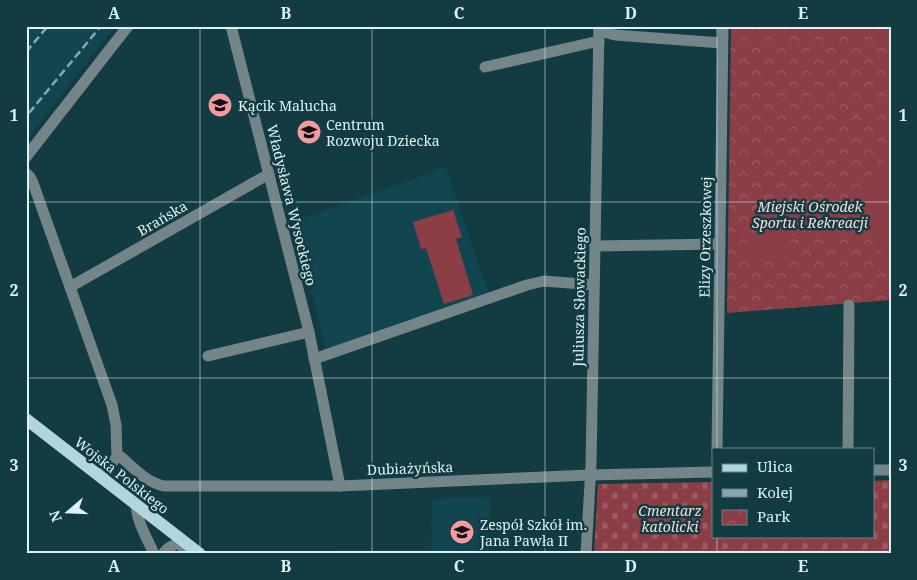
<svg xmlns="http://www.w3.org/2000/svg" width="917" height="580" font-family="'Noto Serif',serif">
<defs>
<pattern id="cemetery-stones" width="16" height="16" patternUnits="userSpaceOnUse" patternTransform="scale(1.25)"><rect width="16" height="16" fill="#8c3e47"/><path d="M2 7V4a2 2 0 0 1 4 0v3zM10 15v-3a2 2 0 0 1 4 0v3z" fill="#9c5a62"/></pattern>
<pattern id="park-crowns" width="20" height="18" patternUnits="userSpaceOnUse" patternTransform="scale(1.25)"><rect width="20" height="18" fill="#8c3e47"/><path d="M2 6a3 3 0 1 1 6 0M12 15a3 3 0 1 1 6 0" fill="none" stroke="#9c5a62"/></pattern>
</defs>
<rect width="100%" height="100%" fill="#133b42"/>
<g fill="#114650">
<polygon points="26,26 115,26 26,140"/>
<polygon points="446,167 489,295 326,351 295,221"/>
<polygon points="490,497 489,554 335,554 336,550 431,550 432,499"/>
</g>
<polygon fill="url(#cemetery-stones)" points="891,480 891,554 594,554 598,484 713,482 713,536 873,536 873,481"/>
<polygon fill="url(#park-crowns)" points="731,26 891,26 891,300 727,313"/>
<g fill="#8c3e47">
<path d="M891 155V274H886C885 269 885 260 883 255 880 249 872 243 868 237 852 208 864 173 891 155Z"/>
<polygon points="453,210 462,237 456,239 473,295 444,304 426,248 421,249 413,222"/>
<polygon points="794,214 795,234 760,237 758,217"/>
<polygon points="837,217 840,251 825,251 822,219"/>
<polygon points="790,236 792,260 753,263 751,239"/>
</g>
<g fill="none" stroke-linecap="round" stroke-linejoin="round">
<g stroke="#748589" stroke-width="11">
<polyline points="231,26 309,332 340,486"/>
<polyline points="599,31 615,35 722,43"/>
<polyline points="485,67 599,41"/>
<polyline points="26,157 128,26"/>
<polyline points="26,173 30,177 33,183 112,405 116,425 117,457 100,476"/>
<polyline points="595,246 720,244"/>
<polyline points="70,287 269,174"/>
<polyline points="208,356 309,332"/>
<polyline points="314,359 527,285 544,281 594,285"/>
<polyline points="717,449 723,26"/>
<polyline points="848,449 849,305"/>
<path d="M117 457H121C135 469 146 482 164 486H340L590 475 713 472"/>
<polyline points="873,470 891,470"/>
<path d="M136 505C137 522 147 538 154 554"/>
<path d="M163 554C168 546 176 544 185 542L183 554"/>
<polyline points="586,554 591,465 599,26"/>
</g>
<polyline stroke="#b3d6de" stroke-width="12" points="26,419 200,554"/>
<g stroke="#89a6ab" stroke-width="2.5" stroke-dasharray="8 4" stroke-linecap="butt">
<polyline points="26,52 48,26"/>
<polyline points="29,113 101,26"/>
</g>
</g>
<path fill="none" stroke="#ddf2f6" stroke-width="1" stroke-opacity="0.55" d="M200 26V554M372 26V554M545 26V554M717 26V449M26 202H891M26 378H891M717 536V554"/>
<defs>
<symbol id="school-disc" viewBox="-11 -11 22 22"><circle r="9.5" fill="#f49aa1" stroke="#133b42"/><path d="M0-5L7-2L0 1L-7-2ZM-4 1L0 2.5L4 1V4Q0 6-4 4Z" fill="#111"/></symbol>
</defs>
<g fill-rule="evenodd">
<use href="#school-disc" x="206" y="91" width="28" height="28"/>
<use href="#school-disc" x="295" y="118" width="28" height="28"/>
<use href="#school-disc" x="448" y="518" width="28" height="28"/>
</g>
<g text-anchor="middle" dominant-baseline="central" stroke-width="5" stroke-linejoin="round" paint-order="stroke">
<g font-size="14" fill="#ddf2f6" stroke="#133b42" text-anchor="start">
<text x="238" y="105">Kącik Malucha</text>
<text x="326" y="124">Centrum<tspan x="326" dy="16">Rozwoju Dziecka</tspan></text>
<text x="480" y="524">Zespół Szkół im.<tspan x="480" dy="16">Jana Pawła II</tspan></text>
</g>
<g font-size="14" fill="#ddf2f6" stroke="#133b42">
<text transform="translate(292 205) rotate(76)">Władysława Wysockiego</text>
<text transform="translate(162 218) rotate(-30)">Brańska</text>
<text transform="translate(705 237) rotate(-89)">Elizy Orzeszkowej</text>
<text transform="translate(579 297) rotate(-89)">Juliusza Słowackiego</text>
<text transform="translate(410 468) rotate(-2)">Dubiażyńska</text>
<text transform="translate(122 475) rotate(38)">Wojska Polskiego</text>
</g>
<g font-size="14" font-style="italic" fill="#f7dcdd" stroke="#133b42">
<text x="810" y="206">Miejski Ośrodek<tspan x="810" dy="16">Sportu i Rekreacji</tspan></text>
<text x="670" y="510">Cmentarz<tspan x="670" dy="16">katolicki</tspan></text>
</g>
</g>
<rect width="917" height="580" fill="none" stroke="#133b42" stroke-width="55"/>
<rect x="712" y="448" width="162" height="90" fill="#133b42" stroke="#64848a"/>
<rect x="722" y="464" width="25" height="8" fill="#b3d6de" stroke="#64848a"/>
<text x="757" y="472" font-size="15" fill="#ddf2f6">Ulica</text>
<rect x="722" y="489" width="25" height="8" fill="#89a6ab" stroke="#64848a"/>
<text x="757" y="498" font-size="15" fill="#ddf2f6">Kolej</text>
<rect x="722" y="510" width="25" height="15" fill="url(#park-crowns)" stroke="#64848a"/>
<text x="757" y="522" font-size="15" fill="#ddf2f6">Park</text>
<g transform="translate(68 512) rotate(251)" stroke="#133b42" stroke-width="4" paint-order="stroke">
<path d="M0-4L9 19L0 12L-9 19Z" fill="#ddf2f6"/>
<text y="-8" font-size="14" font-weight="bold" text-anchor="middle" fill="#ddf2f6">N</text>
</g>
<rect x="28" y="28" width="862" height="524" fill="none" stroke="#ddf2f6" stroke-width="2"/>
<g font-size="16" text-anchor="middle" font-weight="bold" fill="#ddf2f6">
<text x="114" y="19">A</text>
<text x="286" y="19">B</text>
<text x="459" y="19">C</text>
<text x="631" y="19">D</text>
<text x="803" y="19">E</text>
<text x="14" y="121">1</text>
<text x="903" y="121">1</text>
<text x="14" y="296">2</text>
<text x="903" y="296">2</text>
<text x="14" y="471">3</text>
<text x="903" y="471">3</text>
<text x="114" y="572">A</text>
<text x="286" y="572">B</text>
<text x="459" y="572">C</text>
<text x="631" y="572">D</text>
<text x="803" y="572">E</text>
</g>
</svg>
